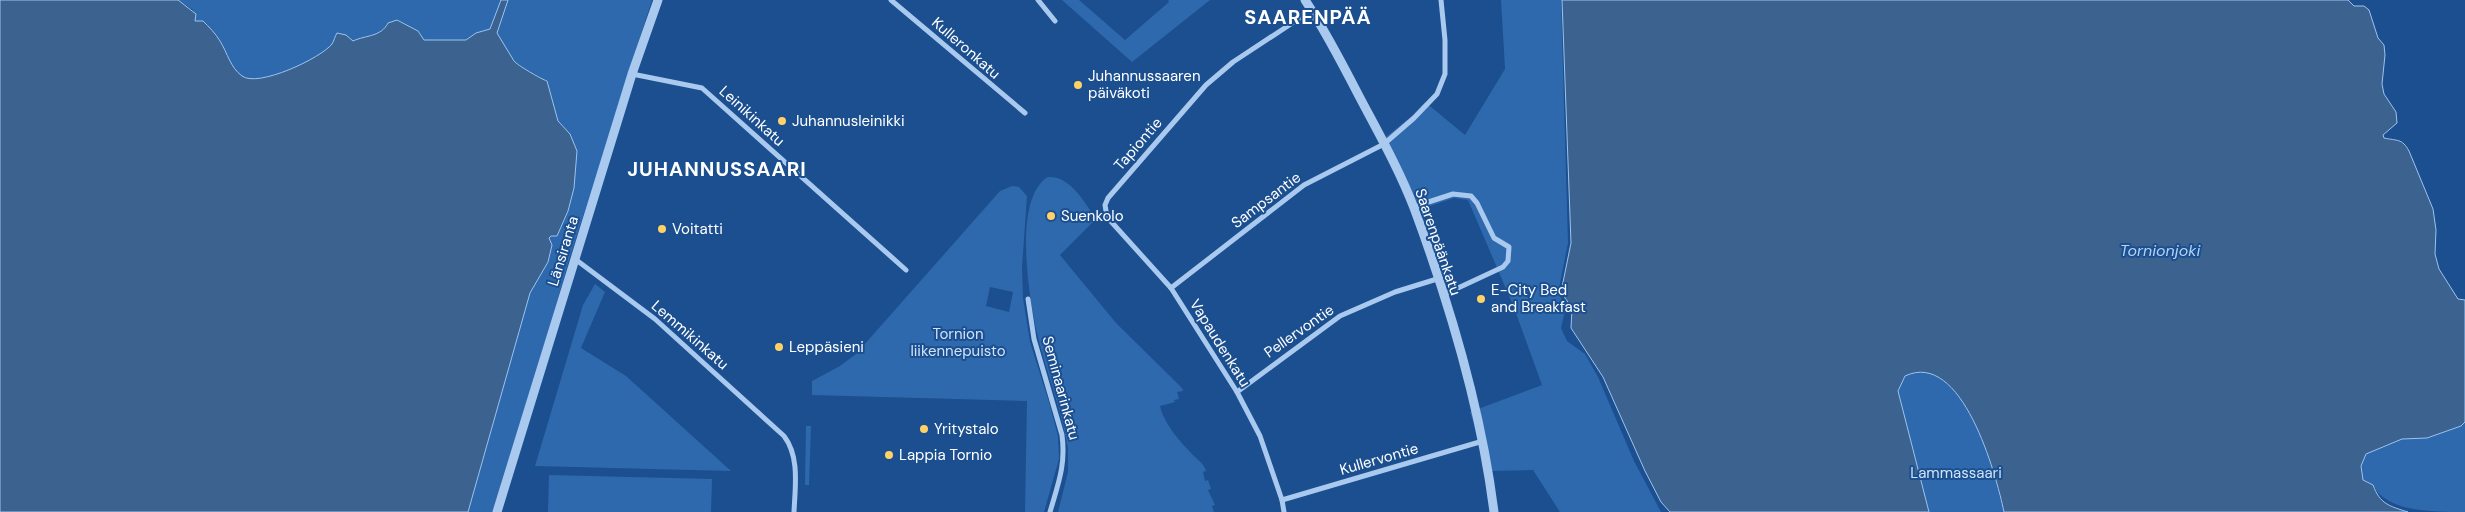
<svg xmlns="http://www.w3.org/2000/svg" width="2465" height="512" font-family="'DM Sans',sans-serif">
<rect width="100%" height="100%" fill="#1b4f8f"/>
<g fill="#2e69ad" fill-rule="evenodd">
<polygon points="178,0 501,0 490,29 476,33 466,40 424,40 418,31 398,20 388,23 384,30 370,37 298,132 235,71 220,40 203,21 195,21 193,10"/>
<polygon points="508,0 652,0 570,257 495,512 468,512 530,293 548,262 549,238 551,236 557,236 568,211 574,187 575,170 570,134 558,121 547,82 514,63 497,33"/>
<polygon points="1062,0 1079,0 1125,40 1169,2 1168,0 1210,0 1132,62"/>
<polygon points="1501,0 1561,0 1568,243 1558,293 1566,307 1561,328 1567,341 1585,354 1598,377 1634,461 1661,512 1560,512 1533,470 1488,471 1470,412 1542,385 1513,305 1468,200 1454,198 1412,212 1382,140 1412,116 1425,102 1465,135 1505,69"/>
<path d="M1048 177C1070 175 1085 203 1096 219L1060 255 1116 323 1182 388 1183 391 1177 392 1179 399 1174 400 1175 402 1160 406C1164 424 1181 443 1194 456 1199 461 1204 464 1206 471L1203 472 1205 481 1208 480 1211 489 1208 490 1215 505 1212 506 1214 512H1058L1068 472V448C1060 401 1039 355 1032 308 1027 276 1016 196 1048 177Z"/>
<path d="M1012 186 1019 187 1027 196 1022 267 1023 298 1030 342 1049 402 1058 436 1059 459 1044 512H1025L1027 401 812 395V381L840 366 856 354 1000 191ZM990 287 1013 292 1009 312 986 306Z"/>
<polygon points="595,284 605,292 581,348 626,376 731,471 535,466 583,305"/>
<path d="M1925 370C1975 389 1992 466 2004 512H1929L1898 391 1905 376 1914 371Z"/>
<path d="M2465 422V512C2433 512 2386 512 2373 485L2362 480 2361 466 2366 453 2402 439 2427 438 2461 426Z"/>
<polygon points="806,426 811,426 809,485 805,485"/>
<polygon points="549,475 712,479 711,512 548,512"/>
</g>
<g fill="#3c6290" stroke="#9cc4f0">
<path d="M0 0H178L196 14 195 21H203C209 27 216 34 220 41 228 54 230 67 242 76 258 88 321 58 332 44 334 41 335 36 337 33L346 35 353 41C366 35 381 37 388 23L397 20 418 31 424 40H466L476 33 490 29 501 0H508L497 33C503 42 508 52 514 61 517 65 541 79 547 81L558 121 570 134 577 151 574 188 568 211 557 236H551L549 238 552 245 548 262 530 293 468 512H0Z"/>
<path d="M1562 0H2348L2354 6H2364L2369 10 2378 38 2384 45 2385 55 2382 84 2384 94 2396 112 2397 123 2383 135 2384 138C2397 141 2402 138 2409 151L2433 209 2436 230 2435 254 2439 269 2458 299 2465 300V422L2461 426 2427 438 2402 439 2366 454 2361 466 2363 480 2373 485C2380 504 2389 506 2408 512H2004C1996 474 1962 349 1905 376L1898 391 1929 512H1670L1661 502 1645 471 1603 377 1571 328 1572 308 1561 292 1571 243Z"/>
</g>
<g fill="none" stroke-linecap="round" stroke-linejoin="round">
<g stroke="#a9c9ee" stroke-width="5">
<polyline points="891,0 1025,113"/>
<polyline points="1038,0 1055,21"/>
<polyline points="632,74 702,88 906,270"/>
<polyline points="1413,207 1453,194 1471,196 1477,203 1494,238 1509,247 1508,261 1503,267 1443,295"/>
<path d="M575 259 655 319 784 436C800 457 795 487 794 512"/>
<polyline points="1171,288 1304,185 1384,144 1414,118 1437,94 1445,74 1445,40 1441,0"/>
<path d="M1028 299 1034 339 1062 435C1066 465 1058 484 1050 512"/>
<polyline points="1237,392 1340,316 1395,292 1437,279"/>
<polyline points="1282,500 1483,441"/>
<polyline points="1284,512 1282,500 1260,436 1237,392 1171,288 1107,217 1105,205 1108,198 1206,85 1233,62 1312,10"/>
</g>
<g stroke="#a9c9ee" stroke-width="9">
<path d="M1305 0C1325 30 1342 63 1359 96 1378 132 1399 169 1414 208 1450 305 1481 409 1494 512"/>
<polyline points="497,512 632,74 658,0"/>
</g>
</g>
<g fill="#ffd166" stroke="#1b4f8f" stroke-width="2">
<circle cx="1078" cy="85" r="5"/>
<circle cx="782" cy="121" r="5"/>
<circle cx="1051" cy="216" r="5"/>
<circle cx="662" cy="229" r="5"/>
<circle cx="1481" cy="299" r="5"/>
<circle cx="779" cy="347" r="5"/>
<circle cx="924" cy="429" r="5"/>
<circle cx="889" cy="455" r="5"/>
</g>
<g text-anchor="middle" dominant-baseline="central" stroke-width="4" stroke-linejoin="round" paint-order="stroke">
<g font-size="15" fill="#fff" stroke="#1b4f8f">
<text transform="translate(966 48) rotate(41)">Kulleronkatu</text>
<text transform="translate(752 116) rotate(42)">Leinikinkatu</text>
<text transform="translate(1138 144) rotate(-49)">Tapiontie</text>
<text transform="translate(1266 200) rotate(-37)">Sampsantie</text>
<text transform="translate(1438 242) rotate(71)">Saarenpäänkatu</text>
<text transform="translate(563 251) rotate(-73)">Länsiranta</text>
<text transform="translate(1299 331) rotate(-35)">Pellervontie</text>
<text transform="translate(690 335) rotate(41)">Lemmikinkatu</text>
<text transform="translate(1220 343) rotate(58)">Vapaudenkatu</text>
<text transform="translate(1061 388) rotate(75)">Seminaarinkatu</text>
<text transform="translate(1379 459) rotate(-16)">Kullervontie</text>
</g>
<g font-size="15" fill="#fff" stroke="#1b4f8f" text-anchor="start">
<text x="1088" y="76">Juhannussaaren<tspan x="1088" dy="17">päiväkoti</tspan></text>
<text x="792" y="121">Juhannusleinikki</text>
<text x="1061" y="216">Suenkolo</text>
<text x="672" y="229">Voitatti</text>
<text x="1491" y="290">E-City Bed<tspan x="1491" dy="17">and Breakfast</tspan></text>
<text x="789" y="347">Leppäsieni</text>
<text x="934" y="429">Yritystalo</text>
<text x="899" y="455">Lappia Tornio</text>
</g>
<g font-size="15" fill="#cfe3fa" stroke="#1b4f8f">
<text x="958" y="334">Tornion<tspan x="958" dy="17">liikennepuisto</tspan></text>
<text x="1956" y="473">Lammassaari</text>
</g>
<g font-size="16" font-style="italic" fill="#b5d3f5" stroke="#1b4f8f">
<text x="2160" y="250">Tornionjoki</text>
</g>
<g font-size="20" font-weight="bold" letter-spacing="1" fill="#fff" stroke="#1b4f8f">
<text x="1308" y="17">SAARENPÄÄ</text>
<text x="717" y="169">JUHANNUSSAARI</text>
</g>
</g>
</svg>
